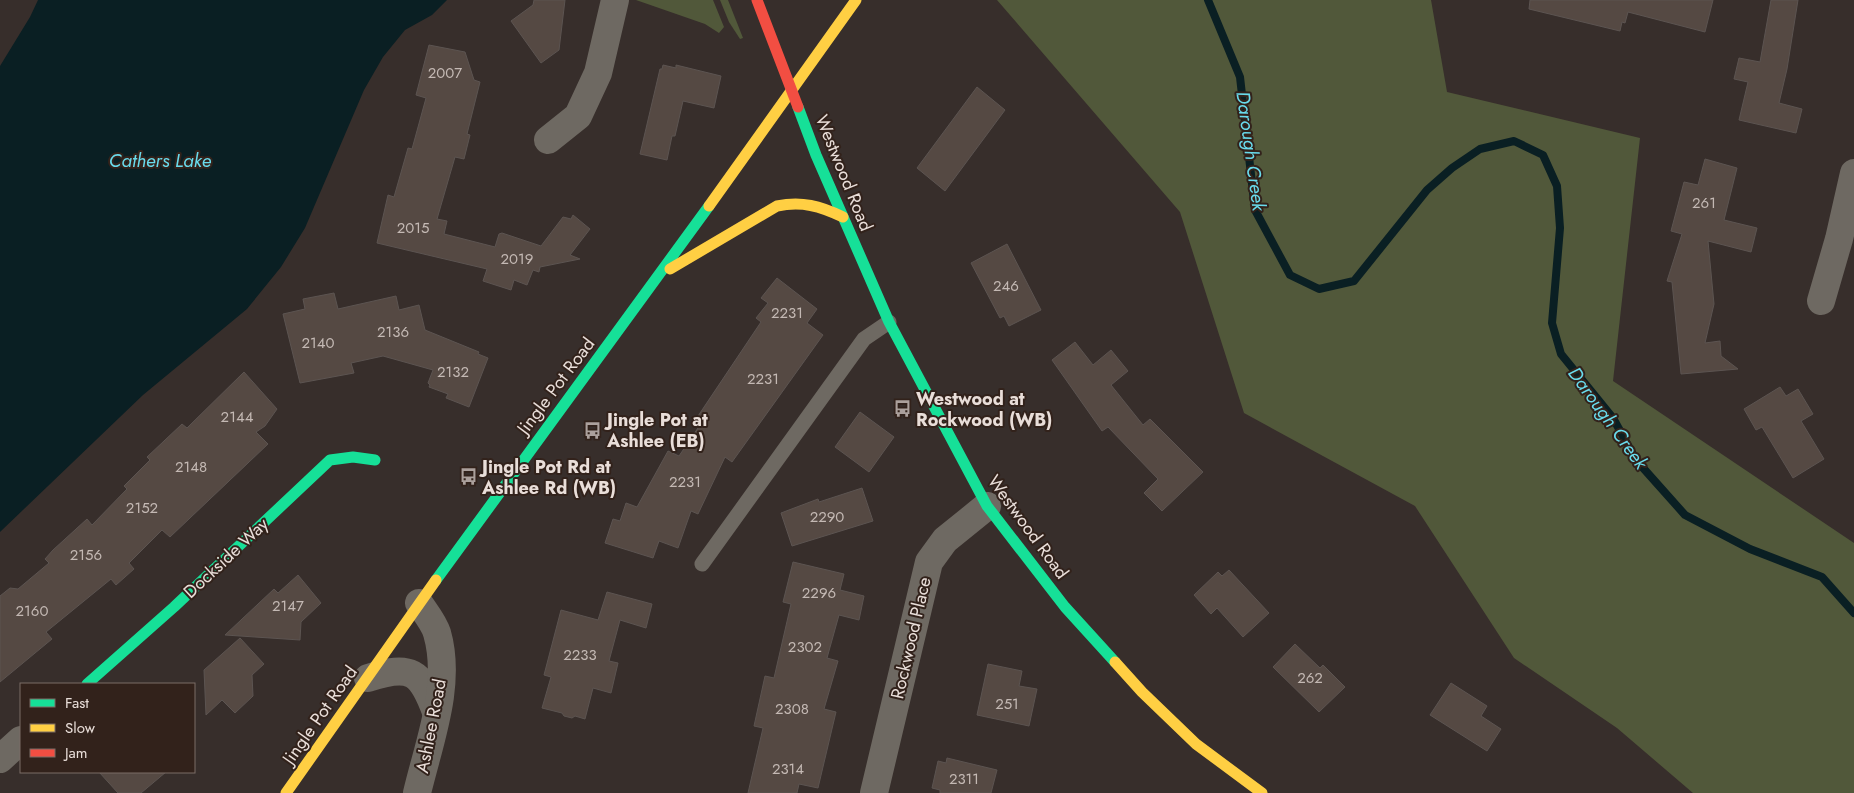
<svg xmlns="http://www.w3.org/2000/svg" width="1854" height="793" font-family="Jost,sans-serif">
<rect width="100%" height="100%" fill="#372e2b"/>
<g fill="#51583a">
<polygon points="636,0 713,0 724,27 719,33 705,24"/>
<polygon points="720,0 728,0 743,38 740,39 729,22"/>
<polygon points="997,0 1431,0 1447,92 1640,138 1613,381 1854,543 1854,793 1693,793 1617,728 1514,658 1415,506 1244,413 1180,212"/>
</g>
<polygon fill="#0a1f23" points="38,0 447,0 432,15 405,30 383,57 364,90 305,228 281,267 247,309 143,395 0,532 0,66 30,17"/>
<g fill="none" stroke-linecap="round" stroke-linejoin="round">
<polyline stroke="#0a1f23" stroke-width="8" points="1208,0 1240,77 1255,210 1290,275 1319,289 1354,281 1427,190 1452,168 1480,149 1514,141 1543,155 1557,186 1560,228 1552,323 1561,354 1613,418 1636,460 1685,515 1750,549 1822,577 1854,613"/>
</g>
<g fill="#554943" stroke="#5c5451">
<polygon points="534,0 565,0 559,50 541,63 511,21 533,5"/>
<polygon points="1530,0 1713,0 1705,32 1628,12 1625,23 1622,22 1620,31 1529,9"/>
<polygon points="1771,0 1798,0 1787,69 1779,103 1802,109 1796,133 1739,120 1748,82 1734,79 1739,58 1760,62"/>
<polygon points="429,45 465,52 474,80 480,82 467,134 470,135 464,159 455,157 437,219 447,221 444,234 495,247 499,234 502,233 541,246 563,217 571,219 573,215 590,229 570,255 580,259 540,267 539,272 533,270 527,285 514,280 511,290 483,281 487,269 377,243 388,195 394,197 408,148 412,149 426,98 416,95"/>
<polygon points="663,65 676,68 676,65 721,76 714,108 683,101 675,136 672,136 667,160 640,154 660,69 662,69"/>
<polygon points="977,87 1005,110 945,191 917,168"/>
<polygon points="1705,159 1737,168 1724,220 1757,228 1751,252 1708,241 1714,304 1705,343 1720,341 1721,356 1738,369 1681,374 1672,282 1667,281 1682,234 1671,231 1684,182 1698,185"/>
<polygon points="1007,244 1041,310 1009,326 1004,316 1000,318 971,263"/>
<polygon points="777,278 817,309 807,323 823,335 732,462 725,457 698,514 691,511 678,548 659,541 653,558 605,543 613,519 620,521 626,503 637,507 668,451 679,456 700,425 694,422 761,322 756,318 768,303 761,298"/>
<polygon points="334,293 338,309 396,296 399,310 419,305 425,330 479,352 478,354 488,358 469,407 446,398 448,394 429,387 430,385 428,383 433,370 383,356 351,363 354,373 300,383 283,314 305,309 303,299"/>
<polygon points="1075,342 1093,365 1111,350 1128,371 1111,385 1143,425 1150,419 1203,472 1162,511 1144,493 1158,479 1108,427 1102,431 1052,360"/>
<polygon points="244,372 277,409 265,426 256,432 268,444 170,537 162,530 129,563 134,569 116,585 111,579 46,632 52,639 0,682 0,596 10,588 18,589 49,563 45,559 53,550 87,519 92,525 127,489 124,486 150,460 147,457 182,424 187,428"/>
<polygon points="1780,387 1786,396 1798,389 1813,414 1801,421 1824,459 1793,478 1762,427 1756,430 1744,409"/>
<polygon points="860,412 894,437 869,472 835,447"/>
<polygon points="862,488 873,521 792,546 781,513 818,499 819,502"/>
<polygon points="793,562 844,574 840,590 864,596 859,620 839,615 827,658 838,661 824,709 836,712 818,788 799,784 797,793 748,793 763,728 754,726 765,676 774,678 791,604 783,602"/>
<polygon points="1229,570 1269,613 1243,637 1217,608 1211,614 1194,595 1218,572 1222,576"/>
<polygon points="298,575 321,603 301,622 300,640 225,635 274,589 278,593"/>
<polygon points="607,592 652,604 646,628 620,620 609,661 618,663 611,693 593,688 585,719 575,716 572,718 564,716 562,713 542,708 551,677 544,675 561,610 598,620"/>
<polygon points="240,638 264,664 252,675 253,696 235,713 222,700 206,715 204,670"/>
<polygon points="1295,644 1320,668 1323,665 1345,687 1319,712 1273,667"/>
<polygon points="988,664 1022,671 1019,686 1037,689 1029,726 977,715"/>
<polygon points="1451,683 1487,706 1481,716 1501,729 1487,751 1430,715"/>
<polygon points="947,758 997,770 991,793 940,793 940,790 932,788 938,761 946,763"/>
<polygon points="99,772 166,772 141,793 118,793"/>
</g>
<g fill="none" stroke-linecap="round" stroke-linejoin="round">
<polyline stroke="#6e6962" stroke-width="15" points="702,564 864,339 889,322"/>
<g stroke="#6e6962" stroke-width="28">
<polyline points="548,140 578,116 598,73 615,0"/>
<polyline points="1821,301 1839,239 1854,173"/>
<path d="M368 678C411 664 421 671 436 712"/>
<polyline points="0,759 21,740"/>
<path d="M417 793C429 742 452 685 437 633 434 623 425 612 419 603"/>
<polyline points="874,793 929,562 945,540 987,506"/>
</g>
<g stroke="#16e098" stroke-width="11">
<polyline points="798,107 816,155 889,322 987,506 1065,607 1115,662"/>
<polyline points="436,580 709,206"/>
<polyline points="87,684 174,607 330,460 353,457 375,460"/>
</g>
<g stroke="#ffcf43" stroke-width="11">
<polyline points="709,206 856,0"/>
<path d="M670 269 777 206C802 201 820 206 843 217"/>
<polyline points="1115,662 1142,692 1196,744 1262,793"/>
<polyline points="286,793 436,580"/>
</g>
<polyline stroke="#f24e42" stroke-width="11" points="757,0 798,107"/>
</g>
<defs>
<symbol id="bus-bare" viewBox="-9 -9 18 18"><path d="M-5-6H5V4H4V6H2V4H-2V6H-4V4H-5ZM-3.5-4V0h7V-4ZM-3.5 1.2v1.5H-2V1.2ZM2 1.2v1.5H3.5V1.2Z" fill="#aba09c" stroke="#32221b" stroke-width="2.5" paint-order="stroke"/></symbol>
</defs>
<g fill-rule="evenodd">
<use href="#bus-bare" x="890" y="396" width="25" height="25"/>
<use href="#bus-bare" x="580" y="418" width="25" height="25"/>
<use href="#bus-bare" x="456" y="464" width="25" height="25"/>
</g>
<g text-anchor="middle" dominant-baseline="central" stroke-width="4" stroke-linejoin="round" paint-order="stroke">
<g font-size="15" fill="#c4b9b4">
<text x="445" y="73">2007</text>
<text x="1704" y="203">261</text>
<text x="413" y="228">2015</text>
<text x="517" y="259">2019</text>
<text x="1006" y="286">246</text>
<text x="787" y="313">2231</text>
<text x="393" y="332">2136</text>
<text x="318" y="343">2140</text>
<text x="453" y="372">2132</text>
<text x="763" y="379">2231</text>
<text x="237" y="417">2144</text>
<text x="191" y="467">2148</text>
<text x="685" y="482">2231</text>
<text x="142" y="508">2152</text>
<text x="827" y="517">2290</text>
<text x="86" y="555">2156</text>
<text x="819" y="593">2296</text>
<text x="288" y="606">2147</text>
<text x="32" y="611">2160</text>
<text x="805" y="647">2302</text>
<text x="580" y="655">2233</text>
<text x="1310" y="678">262</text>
<text x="1007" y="704">251</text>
<text x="792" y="709">2308</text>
<text x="788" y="769">2314</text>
<text x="964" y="779">2311</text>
</g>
<g font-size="18" fill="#e9ded9" stroke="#32221b">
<text transform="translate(844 173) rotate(68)">Westwood Road</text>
<text transform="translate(556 386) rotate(-53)">Jingle Pot Road</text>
<text transform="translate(1028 527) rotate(54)">Westwood Road</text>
<text transform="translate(226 558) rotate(-43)">Dockside Way</text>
<text transform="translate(911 638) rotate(-77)">Rockwood Place</text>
<text transform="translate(320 715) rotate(-55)">Jingle Pot Road</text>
<text transform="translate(431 726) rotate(-79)">Ashlee Road</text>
</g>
<g font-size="18" font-weight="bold" fill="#e9ded9" stroke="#32221b" text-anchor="start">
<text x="916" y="399">Westwood at<tspan x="916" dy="21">Rockwood (WB)</tspan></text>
<text x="607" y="420">Jingle Pot at<tspan x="607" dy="21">Ashlee (EB)</tspan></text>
<text x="482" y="467">Jingle Pot Rd at<tspan x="482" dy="21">Ashlee Rd (WB)</tspan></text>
</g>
<g font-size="19" font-style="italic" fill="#69dbec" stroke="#32221b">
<text transform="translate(1251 151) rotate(82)">Darough Creek</text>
<text x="160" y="160">Cathers Lake</text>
<text transform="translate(1608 418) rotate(54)">Darough Creek</text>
</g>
</g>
<rect x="20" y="683" width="175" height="90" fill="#32221b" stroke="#7b6d67"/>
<rect x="30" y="699" width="25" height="8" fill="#16e098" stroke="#7b6d67"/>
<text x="65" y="708" font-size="15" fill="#e9ded9">Fast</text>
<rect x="30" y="724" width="25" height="8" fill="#ffcf43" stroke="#7b6d67"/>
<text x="65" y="733" font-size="15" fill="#e9ded9">Slow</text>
<rect x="30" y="749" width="25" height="8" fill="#f24e42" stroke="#7b6d67"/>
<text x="65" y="758" font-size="15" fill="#e9ded9">Jam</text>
</svg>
